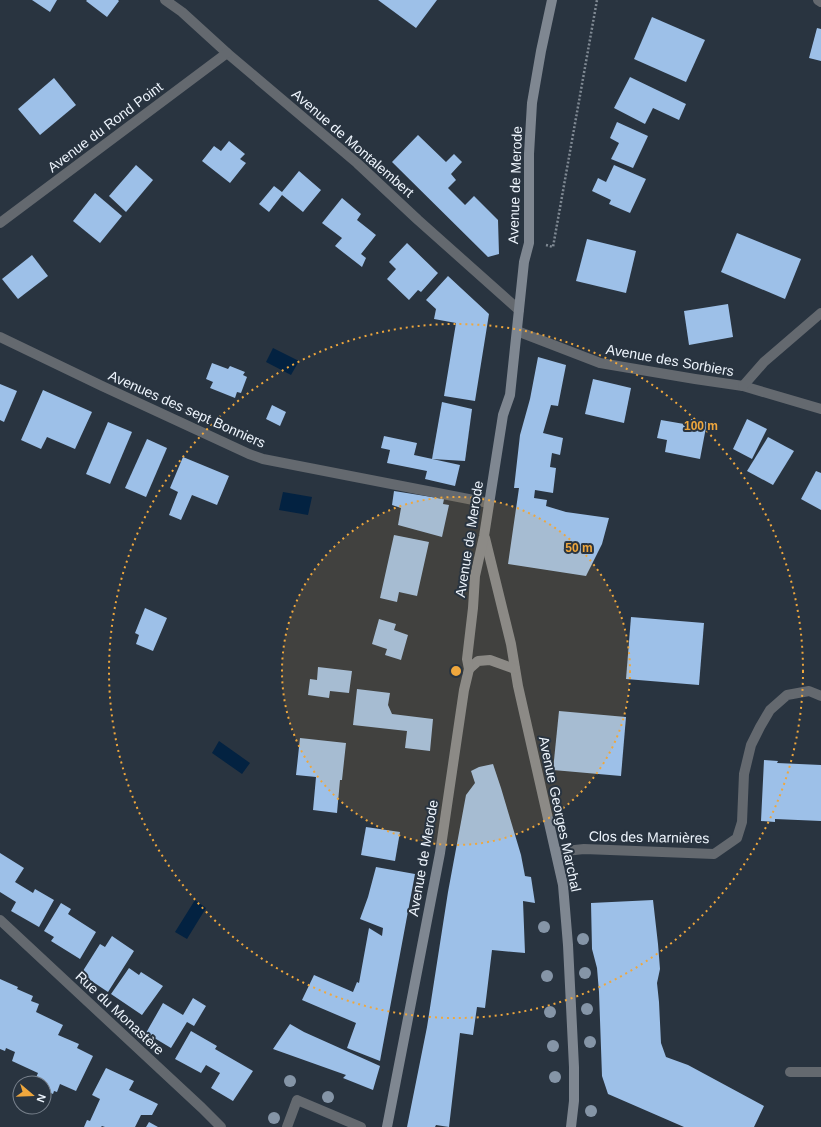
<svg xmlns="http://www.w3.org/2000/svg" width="821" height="1127" font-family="Arial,sans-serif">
<rect width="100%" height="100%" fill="#293440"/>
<g fill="#032241">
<polygon points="273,348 299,361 291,375 266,362"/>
<polygon points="283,492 312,497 308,515 279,510"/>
<polygon points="219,741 250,763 242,774 212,753"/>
<polygon points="195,900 206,908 187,939 175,932"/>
</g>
<g fill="#9dc0e8">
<polygon points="32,0 57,0 50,12"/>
<polygon points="87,0 118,0 119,1 107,17 86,1"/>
<polygon points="378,0 437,0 416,28"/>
<polygon points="652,17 705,40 686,82 634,59"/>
<polygon points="817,28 821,29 821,61 809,58"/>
<polygon points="630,77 686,104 679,120 653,108 645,124 614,108"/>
<polygon points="54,78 76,105 40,135 18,109"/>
<polygon points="617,122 648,136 633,168 611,159 619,143 610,138"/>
<polygon points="418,135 446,162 454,154 462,162 451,174 456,180 448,188 465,205 474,196 498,220 499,254 488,257 392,162"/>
<polygon points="229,141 245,154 240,159 246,163 230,183 202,161 214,146 221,151"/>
<polygon points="136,165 153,180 126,212 109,196"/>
<polygon points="614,165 646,179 630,213 609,204 611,200 592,191 598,178 606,182"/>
<polygon points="299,171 321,190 303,212 282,195 269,212 259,204 274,186 282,192"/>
<polygon points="95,193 122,216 100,243 73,221"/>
<polygon points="342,198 361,214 357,220 376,235 361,254 366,258 362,267 335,246 342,238 322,223"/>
<polygon points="737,233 801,259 785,299 721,272"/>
<polygon points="587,239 636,251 626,293 576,281"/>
<polygon points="407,243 438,273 421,292 418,290 409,300 387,279 396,269 389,262"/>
<polygon points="32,255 48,276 18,299 2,279"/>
<polygon points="448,276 489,314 475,401 444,396 456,323 434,319 436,309 426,300"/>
<polygon points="728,304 733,337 689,345 684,311"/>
<polygon points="538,357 566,365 558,406 551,405 543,433 563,438 560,455 552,453 550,467 556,468 553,493 535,490 534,498 547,500 546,506 566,512 609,518 602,544 586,576 508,564 519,488 514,488 520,435 530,399"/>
<polygon points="212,363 228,369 230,366 245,372 243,375 247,377 241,393 237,392 235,398 210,388 213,382 206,379"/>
<polygon points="593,379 631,388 624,423 585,414"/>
<polygon points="0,384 17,391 4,422 0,420"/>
<polygon points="43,390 92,412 75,449 47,437 41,449 21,440"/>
<polygon points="442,402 472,409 465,461 432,459"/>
<polygon points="272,405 286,412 280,426 266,419"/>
<polygon points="691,419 707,422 700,459 665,452 667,440 657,438 661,420 690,425"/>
<polygon points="747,419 767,429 752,459 733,449"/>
<polygon points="108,422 132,432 110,484 86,474"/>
<polygon points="384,436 417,443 414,455 460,465 455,486 425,479 427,471 387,463 390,450 381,448"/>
<polygon points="768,437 794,451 773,485 747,471"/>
<polygon points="147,439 167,448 146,497 125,488"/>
<polygon points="183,457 229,476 217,505 192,495 181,520 169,515 178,492 170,488"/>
<polygon points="816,471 821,473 821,510 801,499"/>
<polygon points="394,491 444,499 443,504 449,505 442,537 398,525 401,508 392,505"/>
<polygon points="394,535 429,542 417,596 399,592 397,602 380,598"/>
<polygon points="145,608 167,618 153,651 136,644 139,635 135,633"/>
<polygon points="631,617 704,623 699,685 626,679"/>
<polygon points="379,619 396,624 394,630 408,635 401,660 385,655 387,649 372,644"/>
<polygon points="318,667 352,671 349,693 330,691 329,698 308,695 310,679 317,680"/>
<polygon points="357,689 390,693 388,705 392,714 433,719 430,751 405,748 407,731 353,725"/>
<polygon points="559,711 626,717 621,776 553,770"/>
<polygon points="300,738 346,743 342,780 340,780 337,813 313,810 316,777 296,775"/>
<polygon points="764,760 778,761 777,763 821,765 821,821 775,819 775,822 761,821"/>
<polygon points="493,764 501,788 521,855 525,876 531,877 535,903 523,901 525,953 492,950 485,1008 477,1007 473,1035 460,1033 449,1127 436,1125 435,1127 407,1127 427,1027 448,892 466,795 475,783 471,771 479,767"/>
<polygon points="366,827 400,832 395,861 361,855"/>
<polygon points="0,853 24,868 15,882 33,893 35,889 54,900 39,927 11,911 16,902 0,892"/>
<polygon points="376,867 415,874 380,1061 347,1048 356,1023 302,1000 314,975 353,992 357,982 359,983 369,928 382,936 383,928 360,919 368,897"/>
<polygon points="653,900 658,944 660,969 657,983 659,1002 661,1043 666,1057 688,1065 764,1106 754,1127 684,1127 608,1094 602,1076 599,992 597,968 592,949 591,903"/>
<polygon points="61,903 71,909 68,914 96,932 80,959 51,941 54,937 44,931"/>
<polygon points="112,936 134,951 108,992 81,974 100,944 105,947"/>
<polygon points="129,968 139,975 141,972 163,986 142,1015 111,994"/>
<polygon points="0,979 18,987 17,989 33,996 31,1001 39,1004 36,1012 63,1025 58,1035 79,1044 77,1048 93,1056 76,1091 60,1084 57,1092 54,1091 53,1094 44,1090 44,1083 34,1082 38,1073 12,1061 15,1052 6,1048 5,1051 0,1049"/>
<polygon points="193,998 206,1006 194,1026 187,1022 171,1048 146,1033 163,1003 183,1015"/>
<polygon points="290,1024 304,1032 380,1066 373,1090 343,1078 346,1075 273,1049"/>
<polygon points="191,1031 217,1046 215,1049 253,1071 233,1101 211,1088 220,1073 206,1065 201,1073 175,1059"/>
<polygon points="106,1068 134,1081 129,1090 158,1104 152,1115 141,1115 135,1127 105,1127 102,1126 101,1127 84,1127 87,1120 90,1121 100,1099 92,1095"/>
<polygon points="149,1122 158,1127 146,1127"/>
</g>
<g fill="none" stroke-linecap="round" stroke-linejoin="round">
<polyline stroke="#808a94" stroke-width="2.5" stroke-dasharray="2 2" stroke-linecap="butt" points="546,245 553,247 597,0"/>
<polyline stroke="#64696f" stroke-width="10" points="818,0 821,2"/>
<g stroke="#64696f" stroke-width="10">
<polyline points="165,0 182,12 227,53 357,163 418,220 519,310"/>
<polyline points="0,223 227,53"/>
<polyline points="517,331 600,363 695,379 743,386 821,409"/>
<polyline points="0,337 102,386 249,454 263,459 489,503"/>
<polyline points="743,386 764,362 821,313"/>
<polyline points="556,852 584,849 714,854 737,838 742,822 744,774 751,745 760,727 770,710 787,695 809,691 821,696"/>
<polyline points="0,920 202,1108 221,1127"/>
<polyline points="790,1072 821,1072"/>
<polyline points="287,1127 297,1100 361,1127"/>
</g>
<g stroke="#7f8791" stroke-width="10">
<polyline points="485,538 511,644 518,686 563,885 568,945 574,1067 574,1101 571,1127"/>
<polyline points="469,669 478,661 490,660 515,669"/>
<polyline points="387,1127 440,853 464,690 469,669 467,659 473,608 475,576 484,536 503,415 510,395 524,262 529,243 529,154 532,103 541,51 552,0"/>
</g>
</g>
<g fill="#8595a7">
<circle cx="544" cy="927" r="6"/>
<circle cx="583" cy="939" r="6"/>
<circle cx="585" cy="973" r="6"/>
<circle cx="547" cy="976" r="6"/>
<circle cx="587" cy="1009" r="6"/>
<circle cx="550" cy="1012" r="6"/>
<circle cx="590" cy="1042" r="6"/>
<circle cx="553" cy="1046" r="6"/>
<circle cx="555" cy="1077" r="6"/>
<circle cx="290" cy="1081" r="6"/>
<circle cx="328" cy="1097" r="6"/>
<circle cx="591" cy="1111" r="6"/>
<circle cx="274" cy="1118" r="6"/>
</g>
<circle cx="456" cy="671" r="174" fill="#efa73d" fill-opacity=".12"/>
<g fill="none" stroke="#efa73d" stroke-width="2" stroke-dasharray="2 4">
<circle cx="456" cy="671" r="174"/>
<circle cx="456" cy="671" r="347"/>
</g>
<g text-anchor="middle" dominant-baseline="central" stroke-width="4" stroke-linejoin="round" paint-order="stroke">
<g font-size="14" fill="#eef5fd" stroke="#293440">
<text transform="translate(105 127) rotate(-37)">Avenue du Rond Point</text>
<text transform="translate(353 143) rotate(41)">Avenue de Montalembert</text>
<text transform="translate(515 185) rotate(-88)">Avenue de Merode</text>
<text transform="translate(670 360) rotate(10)">Avenue des Sorbiers</text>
<text transform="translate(187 409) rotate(24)">Avenues des sept Bonniers</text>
<text transform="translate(469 539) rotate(-81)">Avenue de Merode</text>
<text transform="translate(560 814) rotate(78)">Avenue Georges Marchal</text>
<text transform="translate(649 837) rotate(1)">Clos des Marnières</text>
<text transform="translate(423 858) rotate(-80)">Avenue de Merode</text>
<text transform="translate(120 1013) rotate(43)">Rue du Monastère</text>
</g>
</g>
<circle cx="456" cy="671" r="6" fill="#efa73d" stroke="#293440" stroke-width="2"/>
<g font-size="12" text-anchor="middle" font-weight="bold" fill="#efa73d" stroke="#293440" stroke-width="4" stroke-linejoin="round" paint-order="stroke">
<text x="701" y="430">100 m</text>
<text x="579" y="552">50 m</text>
</g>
<g transform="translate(32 1095) rotate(109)"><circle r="19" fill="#293440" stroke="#78818c"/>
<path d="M0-3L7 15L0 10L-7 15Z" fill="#efa73d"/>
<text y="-6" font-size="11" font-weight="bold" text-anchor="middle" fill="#eef5fd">N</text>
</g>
</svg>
